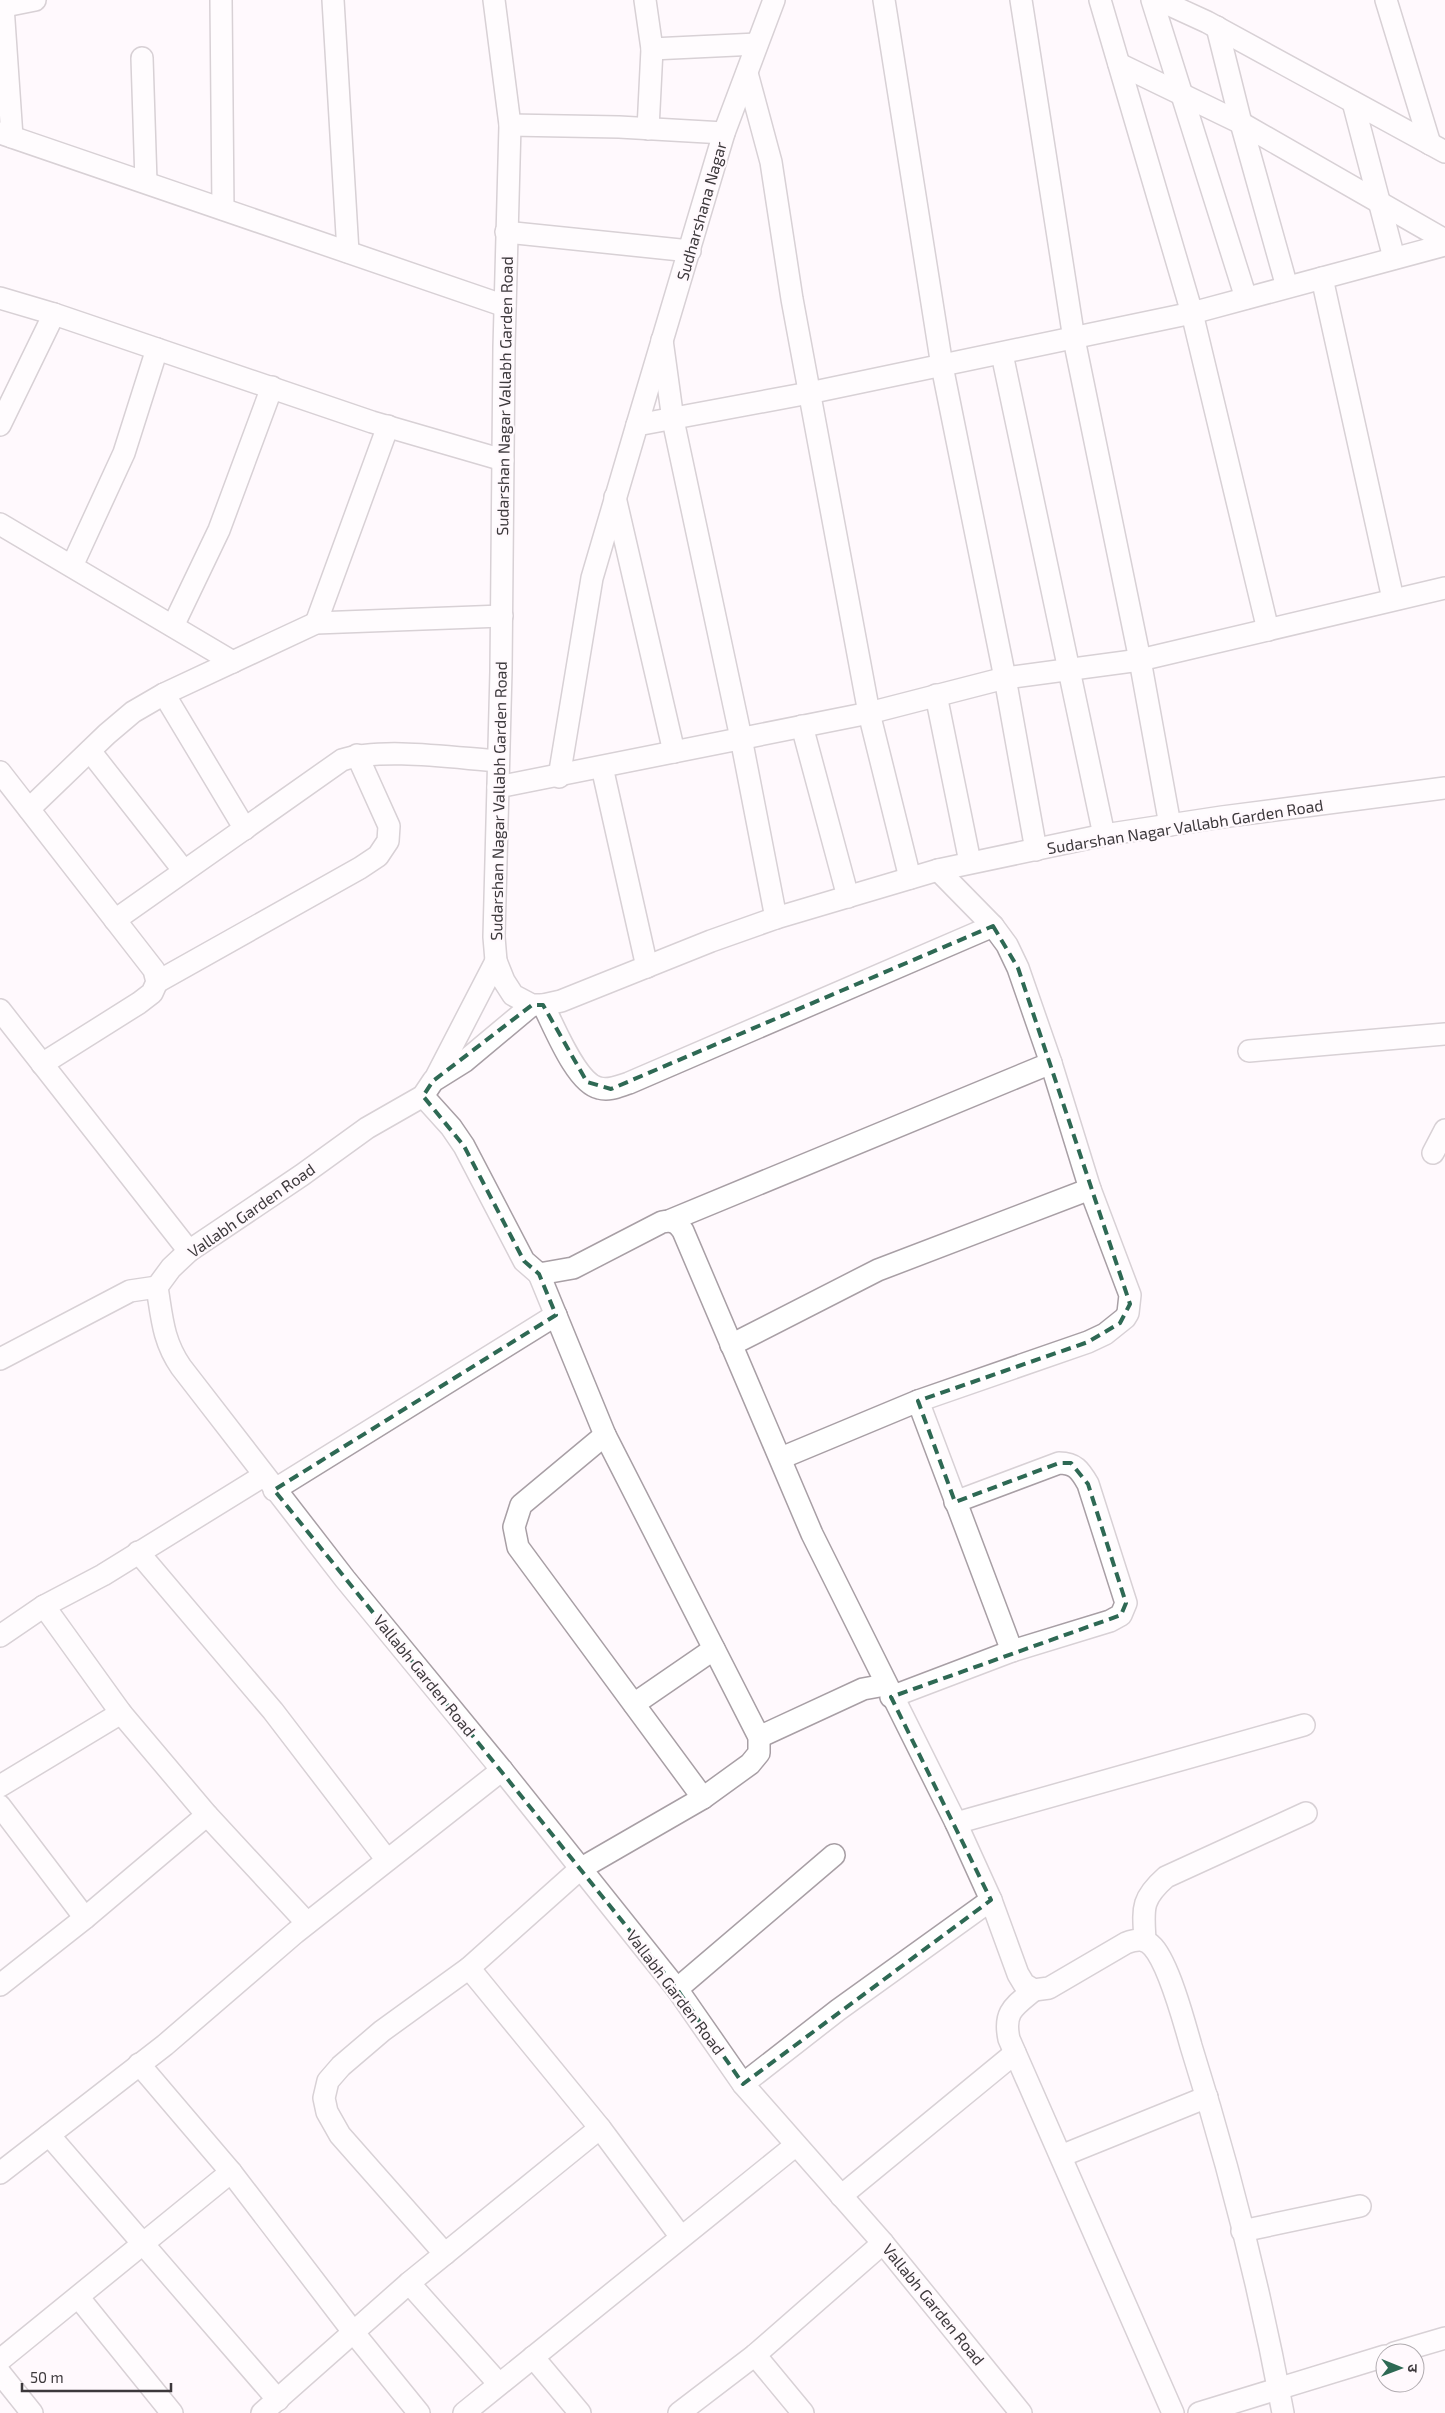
<svg xmlns="http://www.w3.org/2000/svg" width="1445" height="2413" font-family="'Exo 2','Noto Sans Devanagari',sans-serif">
<style>
.lines{fill:none;stroke-linecap:round;stroke-linejoin:round}
.minor-casing{stroke:#a89fa5;stroke-width:24}
.minor{stroke:#fff;stroke-width:21}
.marked{fill:none;stroke:#2e6954;stroke-width:4;stroke-dasharray:10 6;stroke-linejoin:round}
.labels{text-anchor:middle;dominant-baseline:central;stroke-width:4.5;stroke-linejoin:round;paint-order:stroke}
.street-label{font-size:16px;fill:#3d393c;stroke:#fff9fd}
</style>
<rect width="100%" height="100%" fill="#fff9fd"/>
<g class="lines">
<g class="minor-casing">
<g id="minor">
<polyline points="221,0 223,209"/>
<polyline points="333,0 348,252"/>
<polyline points="494,0 510,125 504,348 501,671 494,937 496,961 504,981 513,995 532,1005 543,1005 561,1001 711,941 776,918 938,870 1104,835 1222,817 1445,788"/>
<polyline points="645,0 652,49 648,129"/>
<polyline points="884,0 942,366 1005,678 1036,850"/>
<polyline points="1021,0 1074,339 1140,660 1170,825"/>
<polyline points="1100,0 1192,313 1268,630"/>
<polyline points="1152,0 1246,298"/>
<polyline points="1159,0 1207,22 1445,152"/>
<polyline points="1386,0 1430,144"/>
<polyline points="3,6 12,137"/>
<polyline points="0,7 35,0"/>
<polyline points="1217,27 1241,123 1287,287"/>
<polyline points="652,49 757,44"/>
<polyline points="142,58 146,182"/>
<polyline points="1119,64 1241,123 1445,240"/>
<polyline points="747,73 771,162 792,299 869,713 910,878"/>
<polyline points="1353,102 1394,258"/>
<polyline points="510,125 619,127 724,133"/>
<polyline points="0,133 505,306"/>
<polyline points="506,232 690,251"/>
<polyline points="1322,278 1393,599"/>
<polyline points="0,298 54,314 372,422 503,460"/>
<polyline points="662,340 673,420 741,738 776,918"/>
<polyline points="1002,354 1104,835"/>
<polyline points="0,425 54,314"/>
<polyline points="637,425 724,133 774,0"/>
<polyline points="615,497 674,752"/>
<polyline points="0,524 233,662"/>
<polyline points="72,566 124,453 157,349"/>
<polyline points="316,623 388,426"/>
<polyline points="173,626 219,530 272,387"/>
<polyline points="164,694 245,829"/>
<polyline points="936,695 970,862"/>
<polyline points="802,726 848,897"/>
<polyline points="90,751 184,871"/>
<polyline points="602,767 647,967"/>
<polyline points="0,772 154,970 157,982 152,993 139,1003 42,1064"/>
<polyline points="559,777 592,578 637,425 809,393 1192,313 1445,245"/>
<polyline points="498,787 869,713 1005,678 1140,660 1445,588"/>
<polyline points="29,809 107,734 133,712 164,694 316,623 502,616"/>
<path d="M 115,920 L 342,760 C 382,747 455,758 498,761"/>
<polyline points="157,982 360,868 378,856 388,841 389,826 357,755"/>
<path d="M 532,1005 L 465,1061 L 433,1081 L 423,1096 L 367,1128 L 302,1175 L 189,1251 L 171,1268 L 157,1287 C 162,1318 163,1341 181,1367 L 345,1579 L 502,1770 L 677,1989 L 743,2084 L 883,2243 L 1021,2413"/>
<path d="M 543,1005 C 554,1026 576,1083 599,1088 C 610,1091 619,1086 629,1083 L 993,926"/>
<polyline points="0,1010 189,1251"/>
<polyline points="1249,1051 1445,1034"/>
<polyline points="435,1079 496,961"/>
<path d="M 423,1096 L 451,1127 L 464,1146 L 524,1261 L 539,1274 L 573,1268 L 662,1222 C 672,1220 677,1222 683,1231 L 812,1534 L 956,1823 L 991,1900 L 1018,1974 L 1024,1984 L 1034,1990 L 1049,1988 L 1126,1943 C 1137,1939 1145,1938 1153,1947 C 1169,1965 1184,2021 1191,2046 C 1229,2166 1260,2289 1283,2413"/>
<polyline points="1433,1153 1445,1130"/>
<polyline points="671,1220 1051,1063"/>
<polyline points="539,1274 605,1435 521,1505 514,1527 518,1547 703,1798"/>
<polyline points="731,1345 878,1270 1090,1189"/>
<polyline points="0,1359 130,1291 157,1287"/>
<polyline points="918,1401 1012,1651"/>
<polyline points="781,1458 918,1401 1088,1342 1105,1334 1125,1318 1128,1313 1130,1295 1090,1189 1051,1063 1018,968 1007,945 993,926 938,870"/>
<polyline points="274,1490 556,1315"/>
<polyline points="138,1552 273,1711 387,1860"/>
<polyline points="44,1606 121,1713 207,1815 307,1923"/>
<polyline points="0,1636 44,1606 103,1575 263,1476"/>
<path d="M 891,1697 L 1012,1651 L 1110,1621 L 1121,1615 L 1126,1603 L 1088,1484 C 1080,1470 1075,1463 1059,1463 L 955,1502"/>
<polyline points="634,1704 714,1649"/>
<polyline points="759,1737 863,1689 885,1685"/>
<polyline points="0,1786 121,1713"/>
<polyline points="0,1806 85,1918"/>
<polyline points="956,1823 1304,1725"/>
<path d="M 1145,1940 C 1143,1908 1141,1899 1166,1877 L 1306,1813"/>
<polyline points="469,1968 600,2128 681,2237"/>
<polyline points="0,1985 85,1918 207,1815"/>
<polyline points="677,1989 834,1855"/>
<path d="M 1034,1990 C 1015,2006 1003,2011 1009,2039 L 1173,2413"/>
<polyline points="139,2064 231,2172 354,2333 419,2413"/>
<polyline points="743,2084 838,2010 991,1900"/>
<polyline points="49,2135 278,2400"/>
<polyline points="1061,2156 1207,2097"/>
<polyline points="0,2173 165,2045 295,1933 502,1770"/>
<polyline points="841,2196 1015,2053"/>
<polyline points="1242,2231 1360,2206"/>
<polyline points="445,2254 340,2135 327,2112 324,2098 328,2081 341,2066 382,2031 469,1968 580,1869 703,1798 750,1764 759,1753 759,1737 605,1435"/>
<polyline points="409,2283 499,2384"/>
<polyline points="79,2298 172,2413"/>
<polyline points="1394,2353 1445,2338"/>
<polyline points="755,2355 803,2413"/>
<polyline points="533,2357 580,2413"/>
<polyline points="0,2360 231,2172"/>
<polyline points="0,2373 32,2413"/>
<polyline points="262,2413 409,2283 600,2128"/>
<polyline points="464,2413 796,2145"/>
<polyline points="679,2413 755,2355 883,2243"/>
<polyline points="1199,2413 1385,2356"/>
</g>
</g>
<use href="#minor" class="minor"/>
</g>
<path d="M0 0H1445V2413H0ZM 993,926 L 1018,968 L 1130,1304 L 1120,1323 L 1088,1342 L 918,1401 L 955,1502 L 1059,1463 L 1071,1463 L 1088,1484 L 1126,1603 L 1121,1615 L 891,1697 L 991,1900 L 743,2084 L 677,1989 L 274,1490 L 556,1315 L 539,1274 L 524,1261 L 464,1146 L 423,1096 L 433,1081 L 532,1005 L 543,1005 L 587,1082 L 611,1089 Z" fill="#fff9fd" fill-opacity=".55" fill-rule="evenodd"/>
<path class="marked" d="M 993,926 L 1018,968 L 1130,1304 L 1120,1323 L 1088,1342 L 918,1401 L 955,1502 L 1059,1463 L 1071,1463 L 1088,1484 L 1126,1603 L 1121,1615 L 891,1697 L 991,1900 L 743,2084 L 677,1989 L 274,1490 L 556,1315 L 539,1274 L 524,1261 L 464,1146 L 423,1096 L 433,1081 L 532,1005 L 543,1005 L 587,1082 L 611,1089 Z"/>
<g class="labels">
<g class="street-label">
<text transform="translate(701 211) rotate(-74)">Sudharshana Nagar</text>
<text transform="translate(504 396) rotate(-89)">Sudarshan Nagar Vallabh Garden Road</text>
<text transform="translate(498 801) rotate(-89)">Sudarshan Nagar Vallabh Garden Road</text>
<text transform="translate(1185 826) rotate(-9)">Sudarshan Nagar Vallabh Garden Road</text>
<text transform="translate(251 1210) rotate(-35)">Vallabh Garden Road</text>
<text transform="translate(425 1675) rotate(51)">Vallabh Garden Road</text>
<text transform="translate(676 1992) rotate(53)">Vallabh Garden Road</text>
<text transform="translate(934 2304) rotate(51)">Vallabh Garden Road</text>
</g>
</g>
<g transform="translate(1400 2368) rotate(91)"><circle r="24" fill="#fff9fd" stroke="#b1acb0"/>
<path d="M0-4L9 19L0 12L-9 19Z" fill="#2e6954"/>
<text y="-8" font-size="14" font-weight="bold" text-anchor="middle" fill="#3d393c">उ</text>
</g>
<path d="M22 2383v8h149v-8" fill="none" stroke="#3d393c" stroke-width="2.5"/>
<text x="30" y="2383" font-size="15" fill="#3d393c" stroke="#fff9fd" stroke-width="4" paint-order="stroke">50 m</text>
</svg>
